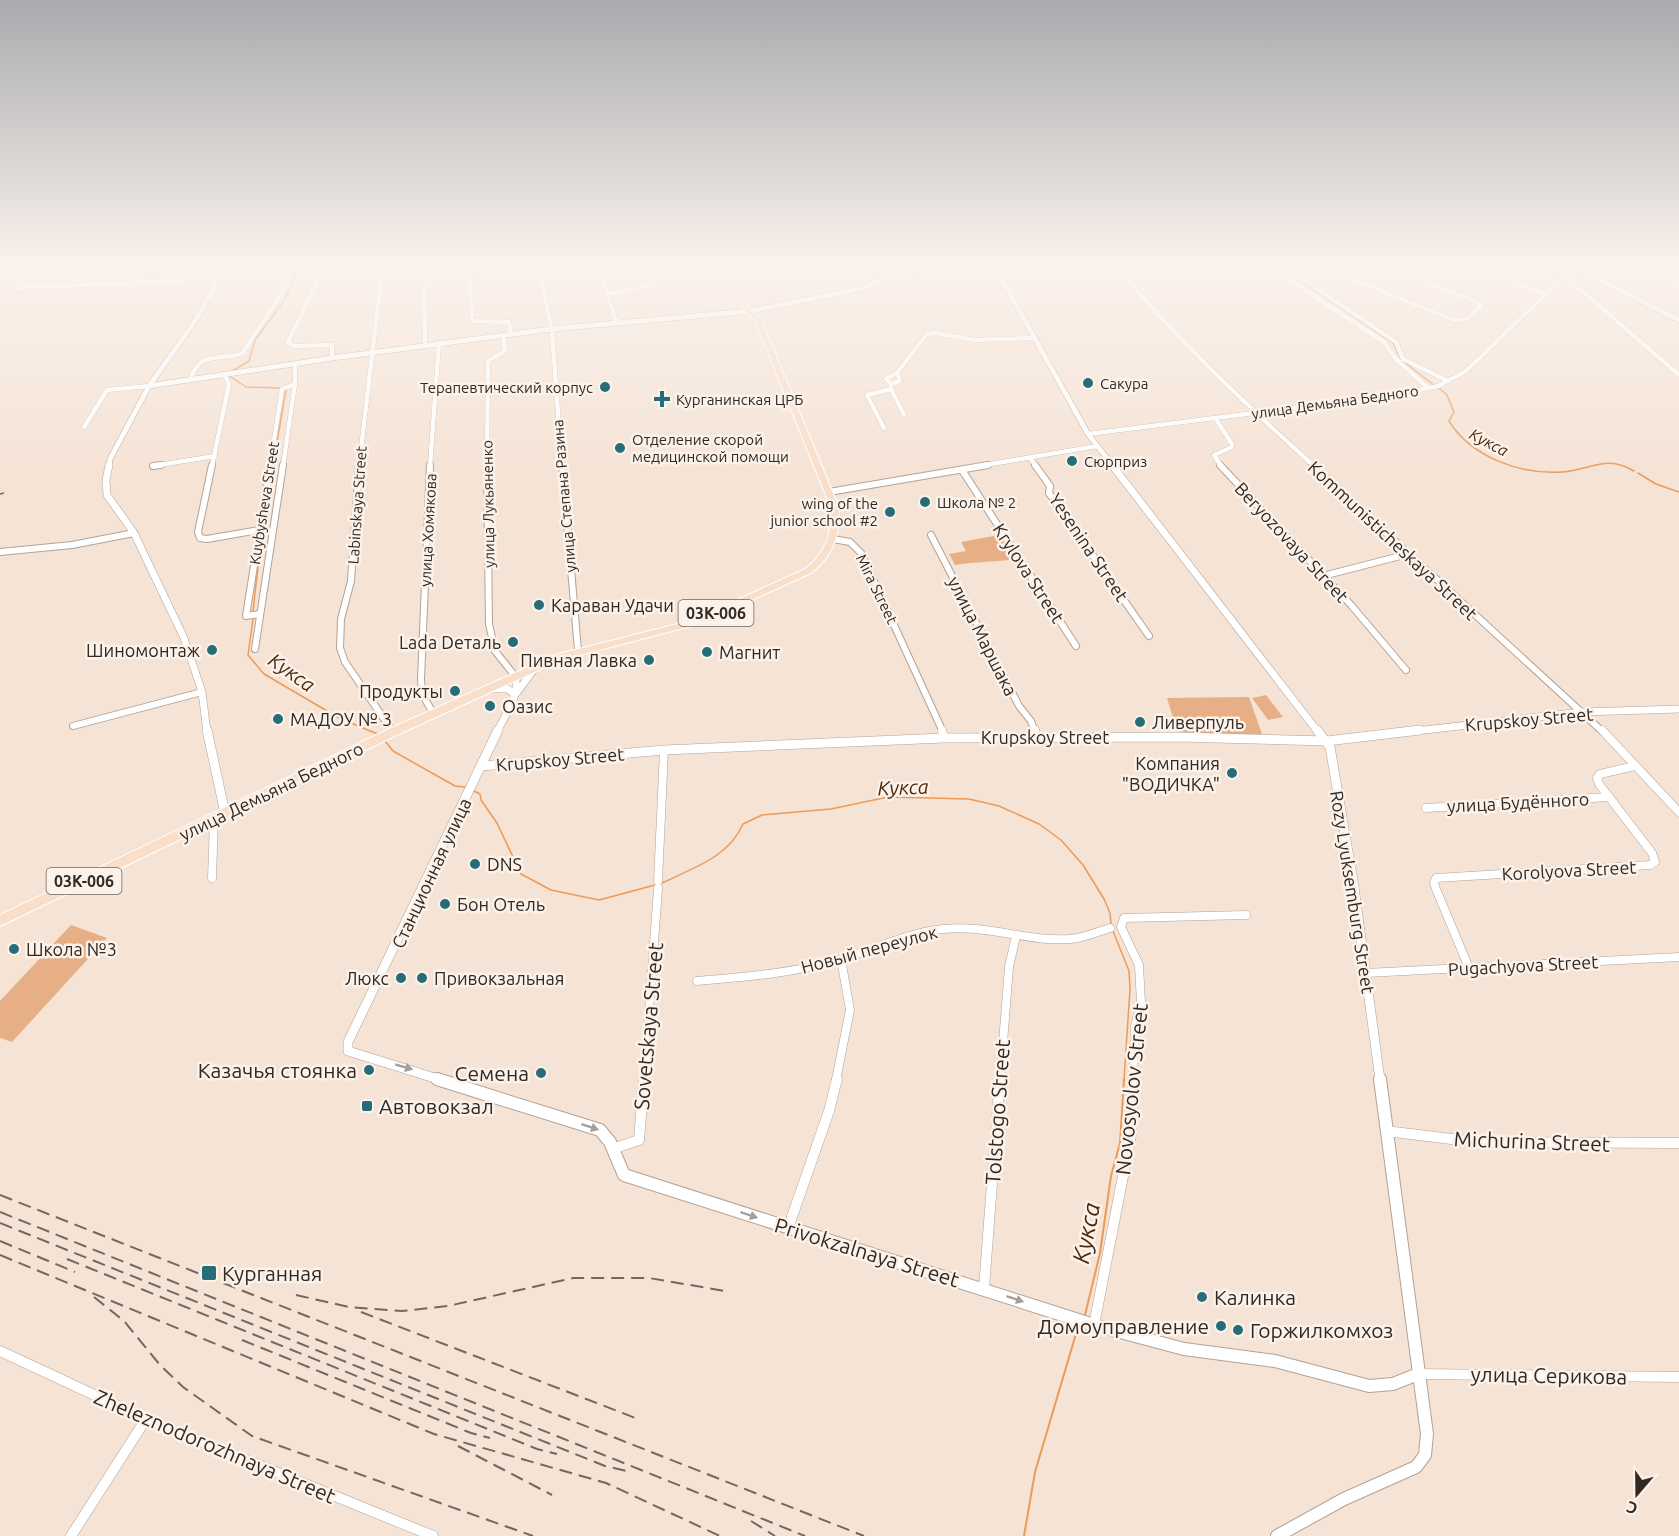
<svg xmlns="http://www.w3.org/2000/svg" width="1679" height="1536" font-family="Ubuntu,sans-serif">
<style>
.green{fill:#e7af85}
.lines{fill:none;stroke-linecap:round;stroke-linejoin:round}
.stream-far1{stroke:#ed9a57;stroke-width:1.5}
.stream{stroke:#ed9a57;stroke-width:2}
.minor-far3-casing{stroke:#b3a295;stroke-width:5}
.minor-far2-casing{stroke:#b3a295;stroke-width:8}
.minor-far1-casing{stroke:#b3a295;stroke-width:9}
.minor-casing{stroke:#b3a295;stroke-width:11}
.tertiary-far3-casing{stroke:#b3a295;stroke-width:6}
.tertiary-far2-casing{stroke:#b3a295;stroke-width:8}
.tertiary-far1-casing{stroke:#b3a295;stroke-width:10}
.tertiary-casing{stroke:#b3a295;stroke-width:14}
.primary-casing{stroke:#fff;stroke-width:2}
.minor-far3{stroke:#fff;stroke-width:4.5}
.minor-far2{stroke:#fff;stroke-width:6}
.minor-far1{stroke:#fff;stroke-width:8}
.minor{stroke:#fff;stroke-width:10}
.tertiary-far3{stroke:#fff;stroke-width:5}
.tertiary-far2{stroke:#fff;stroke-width:7}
.tertiary-far1{stroke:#fff;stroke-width:9}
.tertiary{stroke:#fff;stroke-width:12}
.primary{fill:#f9deca;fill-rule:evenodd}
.rail-far1{stroke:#736860;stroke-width:1.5;stroke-dasharray:6 3;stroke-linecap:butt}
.rail{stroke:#736860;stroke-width:2;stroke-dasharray:13 7;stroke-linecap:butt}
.oneway{fill:#a29f9c}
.poi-dot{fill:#256e78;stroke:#fdf2e9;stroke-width:2}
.labels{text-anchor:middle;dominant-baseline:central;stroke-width:5;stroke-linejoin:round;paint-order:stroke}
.far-poi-label{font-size:15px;fill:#302924;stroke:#fdf2e9;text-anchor:start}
.far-street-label{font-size:15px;fill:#302924;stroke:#fdf2e9}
.far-water-label{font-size:16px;font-style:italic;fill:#4b290d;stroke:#fdf2e9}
.shield{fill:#fdf2e9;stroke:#6e655f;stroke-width:1.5}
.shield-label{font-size:16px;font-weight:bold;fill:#302924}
.street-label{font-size:18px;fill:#302924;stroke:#fdf2e9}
.poi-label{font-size:18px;fill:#302924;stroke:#fdf2e9;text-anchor:start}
.water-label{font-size:20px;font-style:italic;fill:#4b290d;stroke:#fdf2e9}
.near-street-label{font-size:21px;fill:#302924;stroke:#fdf2e9}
.near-poi-label{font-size:21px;fill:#302924;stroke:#fdf2e9;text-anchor:start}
.near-water-label{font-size:24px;font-style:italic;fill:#4b290d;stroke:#fdf2e9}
</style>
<rect width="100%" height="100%" fill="#f5e3d5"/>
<g class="green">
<path d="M 999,535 L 1014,559 C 993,563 976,561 955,565 L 949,554 L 966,551 L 961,542 Z"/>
<polygon points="1266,695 1283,717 1268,720 1252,698"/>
<polygon points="1249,697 1263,737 1178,734 1167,698"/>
<polygon points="71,925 107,938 12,1042 0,1038 0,1001"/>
</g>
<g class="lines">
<g class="stream-far1">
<polyline points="1288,273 1393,343 1400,358"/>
<polyline points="1403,361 1435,386"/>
<polyline points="232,371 249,361 255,340 286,298 299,263"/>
<polyline points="228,375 246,387 281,388"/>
<path d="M 1439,388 L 1447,395 L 1454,412 L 1449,421 C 1471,457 1521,475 1562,472 C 1591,470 1606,454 1634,471"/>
<polyline points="273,465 286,390"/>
<polyline points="1638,473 1656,484 1679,492"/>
<polyline points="253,611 262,532"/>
<polyline points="253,619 248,655 264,674 339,718 380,735"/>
<polyline points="385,741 393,751 455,786 465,787"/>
<polyline points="472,790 480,794 481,800 497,823 521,874 551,890 599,900 655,885"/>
<path d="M 662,883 C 693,868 729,857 743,824 L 762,815 L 831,809 L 888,797 L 969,799 L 999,806 L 1039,824 L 1061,840 L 1083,865 L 1104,899 L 1110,913 L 1111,924"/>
<polyline points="1113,931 1129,971 1130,989 1124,1080"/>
</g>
<g class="stream">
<polyline points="1085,1315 1100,1253 1111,1176 1120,1143 1124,1079"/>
<polyline points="1024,1536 1035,1472 1078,1327"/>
</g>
<g class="minor-far3-casing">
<g id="minor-far3">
<polyline points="321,263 315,286 288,342 293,346 332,345 332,358"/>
<polyline points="424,263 425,345"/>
<polyline points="469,263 472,321 509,322 511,334"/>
<polyline points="538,263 552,331 562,466"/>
<polyline points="598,263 616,322"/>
<path d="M 1113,263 C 1174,336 1243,402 1314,466"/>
<polyline points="1259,263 1279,273 1384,342 1395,358 1428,388"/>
<polyline points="1273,263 1299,277 1396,342 1403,359 1448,381"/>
<polyline points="1311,263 1454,320 1465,320 1481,306 1474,301 1376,263"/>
<polyline points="1462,263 1547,295"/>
<polyline points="1514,263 1556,284"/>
<polyline points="1643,263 1659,275 1679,285"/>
<polyline points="722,276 751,270 803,266"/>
<polyline points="1565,276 1679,375"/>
<polyline points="1664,277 1679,275"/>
<polyline points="16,288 217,279"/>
<polyline points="608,294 654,285 645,263"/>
<path d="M 190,380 C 199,351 218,360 242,354 L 283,291 L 292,263"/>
<polyline points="891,384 900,381 897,373"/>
<polyline points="891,389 904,415"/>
<polyline points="1215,418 1232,444 1232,447 1214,455 1221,466"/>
<polyline points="84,427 107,390 149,386"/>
<polyline points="884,428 867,395 891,389 891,384 886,379 897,373 927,334 937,333 973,340 1034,338"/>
<polyline points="1088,434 1389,396 1438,386 1466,371 1573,268"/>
<polyline points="1030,458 1036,466"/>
<polyline points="153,466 215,456"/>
<polyline points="212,466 229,384 224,374"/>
<polyline points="270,466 282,389 295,384"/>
<polyline points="283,466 295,384 295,364"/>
<polyline points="359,466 383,263"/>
<polyline points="430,466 439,343"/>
<polyline points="487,466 488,361 505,351 503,335"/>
<polyline points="979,466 1097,446"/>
</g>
</g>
<g class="minor-far2-casing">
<g id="minor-far2">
<polyline points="212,465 198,532 200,538 207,539 259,530"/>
<polyline points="359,465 351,581 341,619 340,648 345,662 393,732"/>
<polyline points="430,465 421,679 422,694 433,713"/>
<polyline points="487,465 489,624 495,651 515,676"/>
<polyline points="562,465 578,650"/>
<polyline points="1035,465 1050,486 1049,493 1149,636"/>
<polyline points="1220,465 1351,605 1406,670"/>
<polyline points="1312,465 1603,732"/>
<polyline points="153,466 161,465"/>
<polyline points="962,470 1076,646"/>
<polyline points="829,492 988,465"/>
<polyline points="931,535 1019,706 1031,721 1035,732"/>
<polyline points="833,539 850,542 861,553 943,732"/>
<polyline points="0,552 72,545 134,533"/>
<polyline points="1323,576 1408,554"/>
<polyline points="260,614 246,616 270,465"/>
<polyline points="255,649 283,465"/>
<polyline points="73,726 202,692"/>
</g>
</g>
<g class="minor-far1-casing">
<g id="minor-far1">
<polyline points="942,730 944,738"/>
<polyline points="1035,730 1037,736"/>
<polyline points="1602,730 1679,812"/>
<polyline points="1426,808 1609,797"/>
<polyline points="212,878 214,819"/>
<polyline points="658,881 664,750"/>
<polyline points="1469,968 1436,889 1434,883 1436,878 1650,865 1655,862 1652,853 1599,784 1597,778 1600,774 1635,766"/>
<polyline points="1366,973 1679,957"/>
<path d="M 697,981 C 746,977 795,973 842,959 C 875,949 907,933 943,929 C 986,924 1027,942 1070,939 C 1084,938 1097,932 1110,928"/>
<polyline points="644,1080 658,888"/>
<polyline points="836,1080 850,1010 841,959"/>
<polyline points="1000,1080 1009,967 1016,936"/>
<polyline points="1133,1080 1135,1026 1141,1003 1139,965 1121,927 1124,918 1246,915"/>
</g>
</g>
<g class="minor-casing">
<g id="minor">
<polyline points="1386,1131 1476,1142 1679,1143"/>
<polyline points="615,1148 639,1140 644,1079"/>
<polyline points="788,1228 829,1111 837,1079"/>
<polyline points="984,1288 1000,1079"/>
<polyline points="1094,1325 1131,1135 1133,1079"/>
<polyline points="0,1351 146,1419 433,1536"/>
<polyline points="1418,1374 1679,1377"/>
<polyline points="71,1536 146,1419"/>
</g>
</g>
<g class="tertiary-far3-casing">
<g id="tertiary-far3">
<polyline points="993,263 1088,434 1113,466"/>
<polyline points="1566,263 1679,320"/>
<polyline points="149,386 332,358 551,329 750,311 855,290 936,263"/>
<polyline points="109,466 110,459 149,386 195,321 228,263"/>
</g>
</g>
<g class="tertiary-far2-casing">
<g id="tertiary-far2">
<polyline points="109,465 106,480 107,495 134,533 184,638 202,692 207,732"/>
<polyline points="1112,465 1318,732"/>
<polyline points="488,689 508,689 515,695 535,668"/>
<path d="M 497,732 C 505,715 521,694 515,676"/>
<polyline points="1407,732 1582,712 1679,709"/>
</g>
</g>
<g class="tertiary-far1-casing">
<g id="tertiary-far1">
<polyline points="207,730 225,813"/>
<polyline points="1317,730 1330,747 1354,887 1380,1080"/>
<polyline points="482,766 664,750 944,738 1179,737 1327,741 1420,730"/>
<polyline points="441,1080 348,1051 348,1042 498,730"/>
</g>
</g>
<g class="tertiary-casing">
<g id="tertiary">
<polyline points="437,1079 600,1130 610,1142 624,1175 1094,1325 1184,1349 1275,1361 1369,1386 1393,1384 1418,1374"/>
<polyline points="1277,1536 1344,1499 1416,1467 1425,1455 1427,1434 1380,1079"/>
</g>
</g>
<g class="primary-casing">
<path id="primary" d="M 711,263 L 717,263 L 732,288 L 762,322 L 839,508 C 840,535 833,556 811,573 L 699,624 L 561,660 L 397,735 L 0,926 L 0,915 L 389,729 L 555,655 L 693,620 L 805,569 C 826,553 832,534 831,508 L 756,323 L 728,290 Z"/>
</g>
<use href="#minor-far3" class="minor-far3"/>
<use href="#minor-far2" class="minor-far2"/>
<use href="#minor-far1" class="minor-far1"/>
<use href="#minor" class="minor"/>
<use href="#tertiary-far3" class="tertiary-far3"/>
<use href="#tertiary-far2" class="tertiary-far2"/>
<use href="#tertiary-far1" class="tertiary-far1"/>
<use href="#tertiary" class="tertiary"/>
<use href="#primary" class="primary"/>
<polyline class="rail-far1" points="0,494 4,493"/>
<g class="rail">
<polyline points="0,1195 864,1536"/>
<polyline points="0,1212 805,1536"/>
<polyline points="0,1223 605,1466 627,1471"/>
<polyline points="0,1241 75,1272"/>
<polyline points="0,1255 434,1434 606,1483 720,1536"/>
<polyline points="67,1259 537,1449 557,1454"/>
<polyline points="296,1295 349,1307 402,1311 448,1306 573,1278 649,1278 725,1291"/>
<polyline points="94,1297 124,1321 160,1365 183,1387 252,1436 533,1536"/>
<polyline points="361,1312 638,1419"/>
<polyline points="242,1340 471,1433 490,1438"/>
<polyline points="458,1446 552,1495"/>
<polyline points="751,1521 775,1536"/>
</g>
</g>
<defs><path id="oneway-solid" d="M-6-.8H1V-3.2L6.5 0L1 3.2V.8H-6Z" transform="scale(1.5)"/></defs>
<g class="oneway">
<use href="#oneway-solid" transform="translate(404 1067) rotate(16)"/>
<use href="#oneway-solid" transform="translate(590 1127) rotate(18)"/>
<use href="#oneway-solid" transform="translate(749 1215) rotate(18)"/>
<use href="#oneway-solid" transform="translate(1015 1299) rotate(18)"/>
</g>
<linearGradient id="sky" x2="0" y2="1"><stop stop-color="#aaaaae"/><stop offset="0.55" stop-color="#faf2ec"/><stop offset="1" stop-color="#faf2ec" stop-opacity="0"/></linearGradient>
<rect width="1679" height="478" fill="url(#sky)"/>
<g class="poi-dot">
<circle cx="1088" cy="383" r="6"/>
<circle cx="605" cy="387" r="6"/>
<path d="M659 390h6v6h6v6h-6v6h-6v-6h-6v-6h6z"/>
<circle cx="620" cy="448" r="6"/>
<circle cx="1072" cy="461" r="6"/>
<circle cx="925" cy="502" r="6"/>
<circle cx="890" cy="512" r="6"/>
<circle cx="539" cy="605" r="6"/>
<circle cx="513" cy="642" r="6"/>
<circle cx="212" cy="650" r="6"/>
<circle cx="707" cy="652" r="6"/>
<circle cx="649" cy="660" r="6"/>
<circle cx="455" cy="691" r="6"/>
<circle cx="490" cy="706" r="6"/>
<circle cx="278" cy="719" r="6"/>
<circle cx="1140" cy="722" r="6"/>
<circle cx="1232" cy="773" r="6"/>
<circle cx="475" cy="864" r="6"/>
<circle cx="445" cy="904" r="6"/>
<circle cx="14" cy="949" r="6"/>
<circle cx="401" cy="978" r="6"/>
<circle cx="422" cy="978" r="6"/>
<circle cx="369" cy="1070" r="6"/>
<circle cx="541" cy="1073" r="6"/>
<rect x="361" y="1100" width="12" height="12" rx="3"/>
<rect x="201" y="1265" width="16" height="16" rx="3"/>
<circle cx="1202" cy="1297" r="6"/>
<circle cx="1221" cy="1326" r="6"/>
<circle cx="1238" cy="1330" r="6"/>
</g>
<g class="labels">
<g class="far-poi-label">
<text x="1100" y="383">Сакура</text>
<text x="593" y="387" text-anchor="end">Терапевтический корпус</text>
<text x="676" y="399">Курганинская ЦРБ</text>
<text x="632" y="439">Отделение скорой<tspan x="632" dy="17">медицинской помощи</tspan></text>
<text x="1084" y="461">Сюрприз</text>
<text x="937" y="502">Школа № 2</text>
<text x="878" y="503" text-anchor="end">wing of the<tspan x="878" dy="17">junior school #2</tspan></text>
</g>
<g class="far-street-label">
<text transform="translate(1335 402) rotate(-8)">улица Демьяна Бедного</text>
<text transform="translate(564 496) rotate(-95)">улица Степана Разина</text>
<text transform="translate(264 503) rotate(-81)">Kuybysheva Street</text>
<text transform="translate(488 504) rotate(-91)">улица Лукьяненко</text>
<text transform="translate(357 505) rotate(-86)">Labinskaya Street</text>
<text transform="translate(428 530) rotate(-87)">улица Хомякова</text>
<text transform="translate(877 589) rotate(64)">Mira Street</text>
</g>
<g class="far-water-label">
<text transform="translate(1489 442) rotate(28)">Кукса</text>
</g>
<g class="shield">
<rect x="678.5" y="600" width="75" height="26" rx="4.5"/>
<rect x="46.5" y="868" width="75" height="26" rx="4.5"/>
</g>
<g class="shield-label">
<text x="716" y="613">03К-006</text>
<text x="84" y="881">03К-006</text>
</g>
<g class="street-label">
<text transform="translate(1393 540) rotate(43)">Kommunisticheskaya Street</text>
<text transform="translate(1292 542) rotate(47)">Beryozovaya Street</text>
<text transform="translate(1089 547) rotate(56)">Yesenina Street</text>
<text transform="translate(1029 573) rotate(57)">Krylova Street</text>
<text transform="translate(983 636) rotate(63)">улица Маршака</text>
<text transform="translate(1529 719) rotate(-5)">Krupskoy Street</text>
<text x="1045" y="737">Krupskoy Street</text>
<text transform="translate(560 759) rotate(-5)">Krupskoy Street</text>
<text transform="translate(271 791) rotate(-26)">улица Демьяна Бедного</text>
<text transform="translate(1518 802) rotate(-3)">улица Будённого</text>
<text transform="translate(1569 870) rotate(-3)">Korolyova Street</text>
<text transform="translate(431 873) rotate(-65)">Станционная улица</text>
<text transform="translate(1353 892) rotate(81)">Rozy Lyuksemburg Street</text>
<text transform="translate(869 949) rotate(-15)">Новый переулок</text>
<text transform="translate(1523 965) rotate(-3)">Pugachyova Street</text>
</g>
<g class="poi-label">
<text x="551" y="605">Караван Удачи</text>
<text x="501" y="642" text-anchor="end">Lada Dеталь</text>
<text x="200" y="650" text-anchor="end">Шиномонтаж</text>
<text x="719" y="652">Магнит</text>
<text x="637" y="660" text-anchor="end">Пивная Лавка</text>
<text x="443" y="691" text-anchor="end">Продукты</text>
<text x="502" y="706">Оазис</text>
<text x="290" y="719">МАДОУ № 3</text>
<text x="1152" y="722">Ливерпуль</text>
<text x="1220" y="763" text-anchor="end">Компания<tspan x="1220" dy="21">"ВОДИЧКА"</tspan></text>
<text x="487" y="864">DNS</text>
<text x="457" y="904">Бон Отель</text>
<text x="26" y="949">Школа №3</text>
<text x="389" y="978" text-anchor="end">Люкс</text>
<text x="434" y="978">Привокзальная</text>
</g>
<g class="water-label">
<text transform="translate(292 672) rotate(35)">Кукса</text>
<text transform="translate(903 787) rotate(-2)">Кукса</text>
</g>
<g class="near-street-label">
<text transform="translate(648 1026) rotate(-85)">Sovetskaya Street</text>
<text transform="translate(1131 1089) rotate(-84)">Novosyolov Street</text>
<text transform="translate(997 1112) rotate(-86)">Tolstogo Street</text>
<text transform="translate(1532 1141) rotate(2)">Michurina Street</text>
<text transform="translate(867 1252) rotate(17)">Privokzalnaya Street</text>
<text transform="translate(1549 1375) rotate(1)">улица Серикова</text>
<text transform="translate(215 1446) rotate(23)">Zheleznodorozhnaya Street</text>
</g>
<g class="near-poi-label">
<text x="357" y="1070" text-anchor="end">Казачья стоянка</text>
<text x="529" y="1073" text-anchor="end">Семена</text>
<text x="379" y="1106">Автовокзал</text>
<text x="222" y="1273">Курганная</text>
<text x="1214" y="1297">Калинка</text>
<text x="1209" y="1326" text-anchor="end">Домоуправление</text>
<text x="1250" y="1330">Горжилкомхоз</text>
</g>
<g class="near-water-label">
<text transform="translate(1086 1233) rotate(-79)">Кукса</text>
</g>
</g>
<g transform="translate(1637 1494) rotate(200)" stroke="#fdf2e9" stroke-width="4.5" paint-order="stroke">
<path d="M0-4.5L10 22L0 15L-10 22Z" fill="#302924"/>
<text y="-9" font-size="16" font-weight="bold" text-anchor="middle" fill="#302924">С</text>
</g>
</svg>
